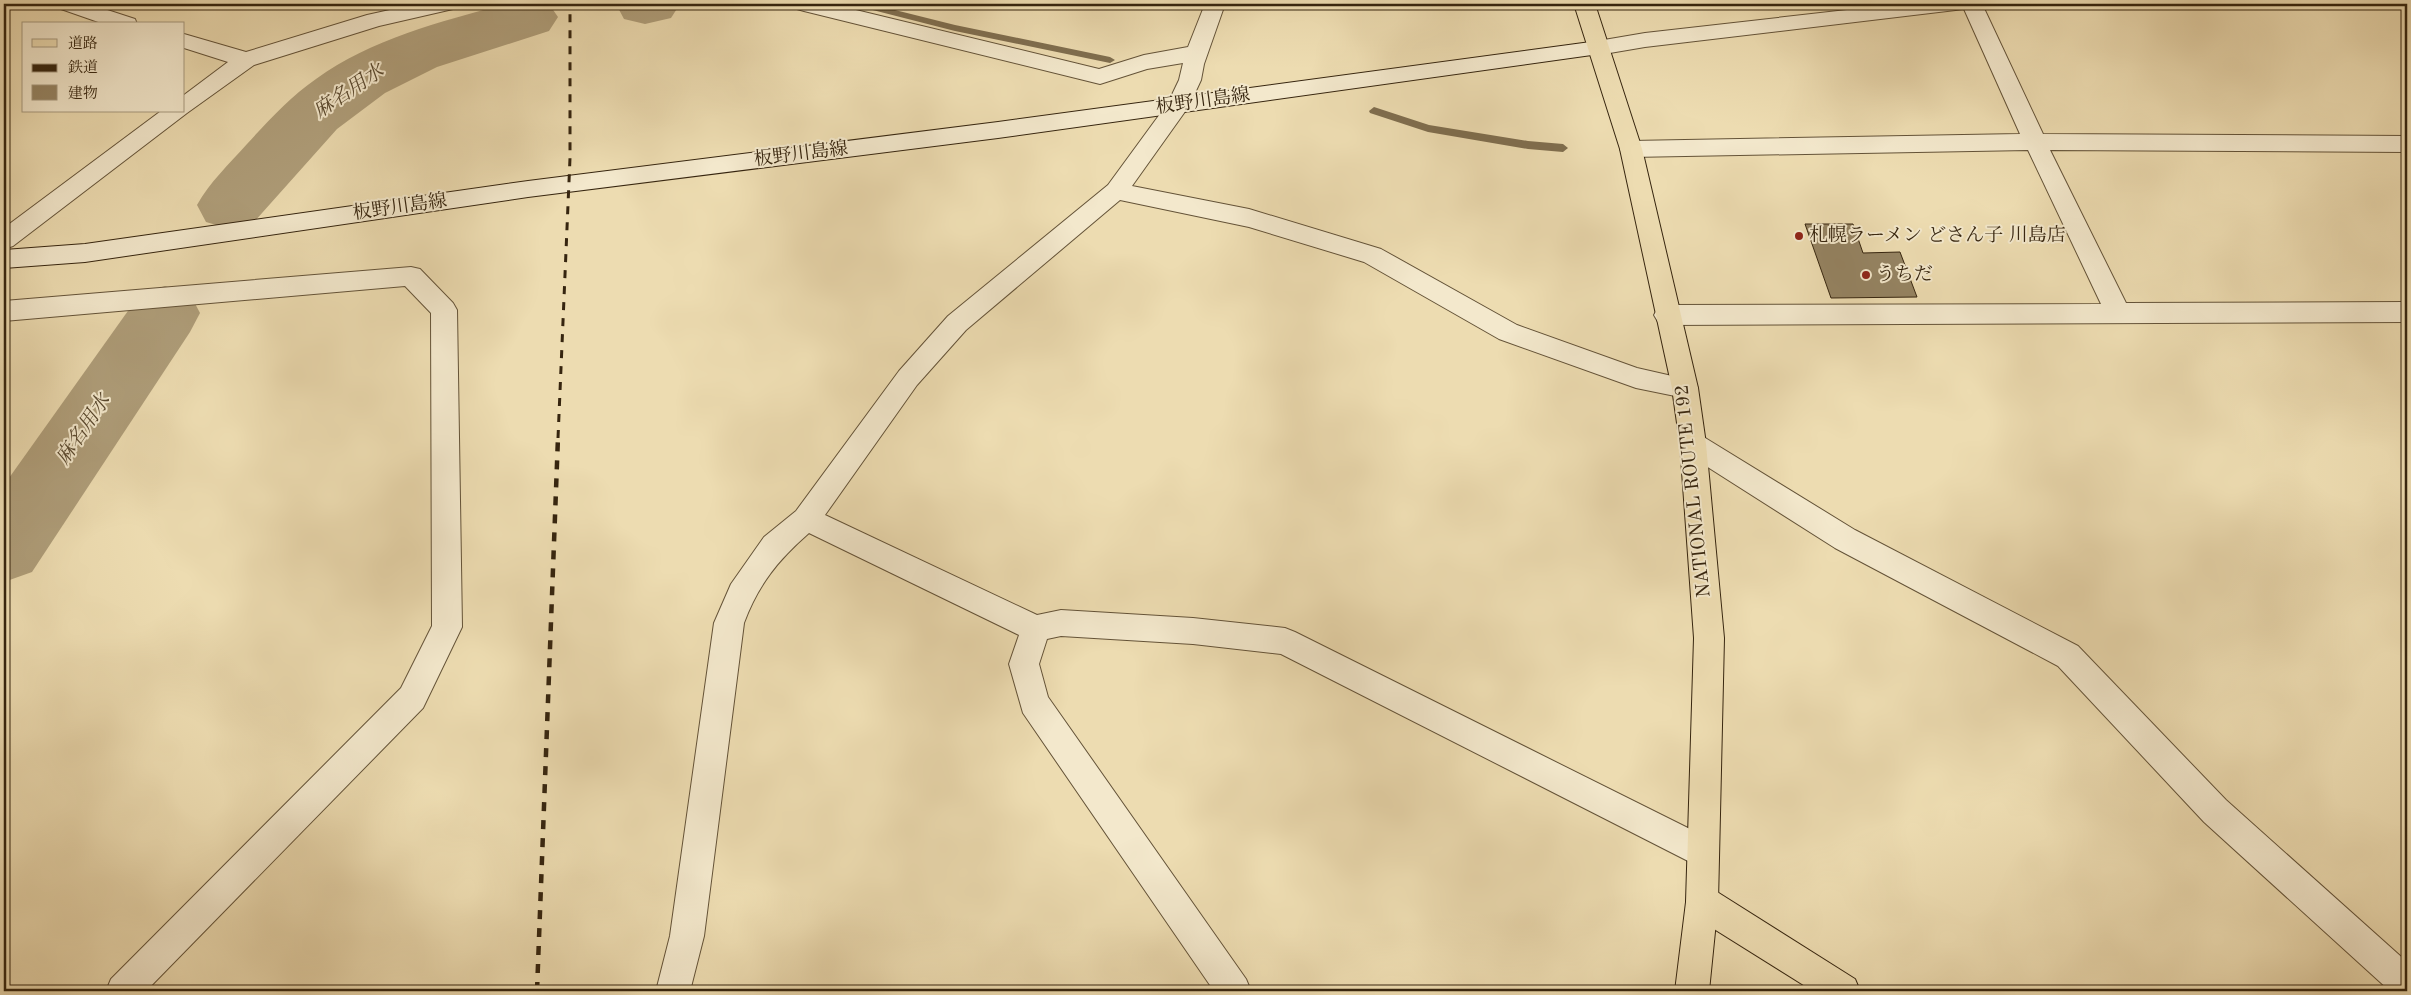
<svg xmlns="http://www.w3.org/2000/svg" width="2411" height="995" font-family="'Old Standard TT','Noto Serif JP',serif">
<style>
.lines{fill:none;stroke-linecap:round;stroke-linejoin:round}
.stream{fill:#7f6e4f;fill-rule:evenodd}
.river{fill:#af9e7a;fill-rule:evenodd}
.building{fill:#958463;stroke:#36250f}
.street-casing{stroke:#645338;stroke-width:2}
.secondary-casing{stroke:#36250f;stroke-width:2}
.primary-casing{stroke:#36250f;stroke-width:2}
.highway-casing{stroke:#36250f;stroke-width:2}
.street{fill:#f3e8cc;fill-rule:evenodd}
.secondary{fill:#f3e8cc;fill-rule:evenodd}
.primary{fill:#eddcb1;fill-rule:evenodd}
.highway{fill:#eddcb1;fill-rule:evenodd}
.rail-far1{stroke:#36250f;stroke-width:3;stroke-dasharray:8 8;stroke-linecap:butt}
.rail{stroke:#36250f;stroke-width:4.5;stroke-dasharray:9 9;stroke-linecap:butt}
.poi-dot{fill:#8f2418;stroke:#f3e8cc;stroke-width:2}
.labels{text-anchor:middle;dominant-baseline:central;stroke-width:4;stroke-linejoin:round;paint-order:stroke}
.street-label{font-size:19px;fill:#36250f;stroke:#f3e8cc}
.poi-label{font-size:19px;fill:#36250f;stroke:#f3e8cc;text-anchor:start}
.water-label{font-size:20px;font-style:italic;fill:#5a492f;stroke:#f3e8cc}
</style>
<rect width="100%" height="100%" fill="#eddcb1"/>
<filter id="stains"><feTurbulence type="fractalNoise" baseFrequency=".004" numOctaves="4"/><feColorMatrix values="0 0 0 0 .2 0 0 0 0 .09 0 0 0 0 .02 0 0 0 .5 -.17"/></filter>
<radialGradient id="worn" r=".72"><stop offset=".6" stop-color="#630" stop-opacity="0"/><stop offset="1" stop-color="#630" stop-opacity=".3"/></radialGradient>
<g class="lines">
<g class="stream">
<polygon points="855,4 871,4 955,25 1110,57 1115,60 1110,63 955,31 857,6"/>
<polygon points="1374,107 1429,125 1528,141 1563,144 1568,148 1563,152 1528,149 1428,132 1370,113 1369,111"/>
</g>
<g class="river">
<path d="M 505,4 L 549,4 L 558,17 L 549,31 L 437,67 L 385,93 L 337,129 L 254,222 L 230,229 L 206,222 L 197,205 C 210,182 229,164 247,144 C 268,121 290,97 316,79 C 371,39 440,22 505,4 Z"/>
<polygon points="616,4 680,4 671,18 645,24 624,19"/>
<polygon points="165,286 190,294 200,313 190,332 32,572 4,582 4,485 140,294"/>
</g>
</g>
<polygon class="building" points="1805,224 1853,224 1863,253 1900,252 1917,297 1831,298"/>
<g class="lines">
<g class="street-casing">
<g id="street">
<polygon points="57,4 89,4 135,19 137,24 104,24 61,9"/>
<polygon points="417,4 457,4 453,9 379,26 254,65 187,113 13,246 4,249 4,228 161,111 184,111 184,95 228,62 184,48 184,34 246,52 367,15"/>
<path d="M 793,4 L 831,4 L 1099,69 L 1144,55 L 1188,47 L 1205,4 L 1225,4 L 1204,64 L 1201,80 L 1189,106 L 1132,186 L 1249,209 L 1381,249 L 1517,325 L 1637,368 L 1694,381 L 1698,388 L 1694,395 L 1685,398 L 1636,388 L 1499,339 L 1364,262 L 1249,227 L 1120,200 L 966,330 L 917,385 L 825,515 L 1037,615 L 1061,610 L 1193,618 L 1285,628 L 1295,632 L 1714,841 L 1719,852 L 1714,863 L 1703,868 L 1692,863 L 1281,654 L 1193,644 L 1061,636 L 1047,639 L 1039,664 L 1048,697 L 1246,979 L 1251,991 L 1214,991 L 1023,713 L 1009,664 L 1019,635 L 809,533 C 778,560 758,585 744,623 L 704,936 L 690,991 L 656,991 L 670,936 L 714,623 L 731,584 L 764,537 L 796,511 L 899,371 L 948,316 L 1108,185 L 1168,103 L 1179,80 L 1183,63 L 1147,69 L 1100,84 L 804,11 L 797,9 Z"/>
<polygon points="1900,4 1982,4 2043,134 2407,136 2407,152 2050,150 2126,303 2407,302 2407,322 1667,325 1658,322 1654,315 1658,308 1667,305 2101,304 2028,150 1631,157 1623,155 1620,149 1623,143 1631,141 2020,134 1964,9 1645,47 1598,55 1590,53 1587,48 1590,43 1598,41 1645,33"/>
<polygon points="411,267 420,269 453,303 457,310 462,627 423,708 146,991 106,991 111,979 401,688 432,626 431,313 405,286 4,321 4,301"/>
<polygon points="1693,433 1702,436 1855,530 2078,646 2226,800 2407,962 2407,991 2390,991 2204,822 2058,666 1835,548 1684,452 1680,444 1684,436"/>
</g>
</g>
<g class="secondary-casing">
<polygon id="secondary" points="1598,41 1606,43 1609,48 1606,53 998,138 528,197 85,262 4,268 4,250 85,244 528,181 998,122"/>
</g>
<g class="primary-casing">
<polygon id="primary" points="1702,886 1714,890 1855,979 1860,991 1813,991 1690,914 1686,902 1690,890"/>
</g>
<g class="highway-casing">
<polygon id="highway" points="1574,4 1595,4 1642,149 1698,388 1706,444 1724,638 1718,902 1709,991 1675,991 1686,902 1694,638 1680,444 1672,388 1620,149"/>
</g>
<use href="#street" class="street"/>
<use href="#secondary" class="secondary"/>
<use href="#primary" class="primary"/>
<use href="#highway" class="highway"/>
<polyline class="rail-far1" points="558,438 570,158 570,4"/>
<polyline class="rail" points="537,991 558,437"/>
</g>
<g class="poi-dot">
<circle cx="1799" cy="236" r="5"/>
<circle cx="1866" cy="275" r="5"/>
</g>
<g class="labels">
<g class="street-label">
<text transform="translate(1203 102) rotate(-8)">板野川島線</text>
<text transform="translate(801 155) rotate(-7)">板野川島線</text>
<text transform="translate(400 208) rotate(-8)">板野川島線</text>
<text transform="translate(1694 491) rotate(-96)">NATIONAL ROUTE 192</text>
</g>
<g class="poi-label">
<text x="1809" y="236">札幌ラーメン どさん子 川島店</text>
<text x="1876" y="275">うちだ</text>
</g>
<g class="water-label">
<text transform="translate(349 92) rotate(-34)">麻名用水</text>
<text transform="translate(84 430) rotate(-56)">麻名用水</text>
</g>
</g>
<rect width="2411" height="995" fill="none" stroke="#eddcb1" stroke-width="20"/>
<rect x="5" y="5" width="2401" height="985" fill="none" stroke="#36250f" stroke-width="2.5"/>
<rect x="10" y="10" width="2391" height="975" fill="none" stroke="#36250f"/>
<rect x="22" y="22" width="162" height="90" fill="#f3e8cc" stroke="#a79a80"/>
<rect x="32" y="39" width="25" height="8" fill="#eddcb1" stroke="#a79a80"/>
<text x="68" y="48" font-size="15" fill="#36250f">道路</text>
<rect x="32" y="64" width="25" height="8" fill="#36250f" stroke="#a79a80"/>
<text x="68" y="72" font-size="15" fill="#36250f">鉄道</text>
<rect x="32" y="85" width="25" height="15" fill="#958463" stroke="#a79a80"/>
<text x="68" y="98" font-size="15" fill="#36250f">建物</text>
<rect width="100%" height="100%" filter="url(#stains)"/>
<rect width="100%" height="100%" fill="url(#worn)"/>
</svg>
